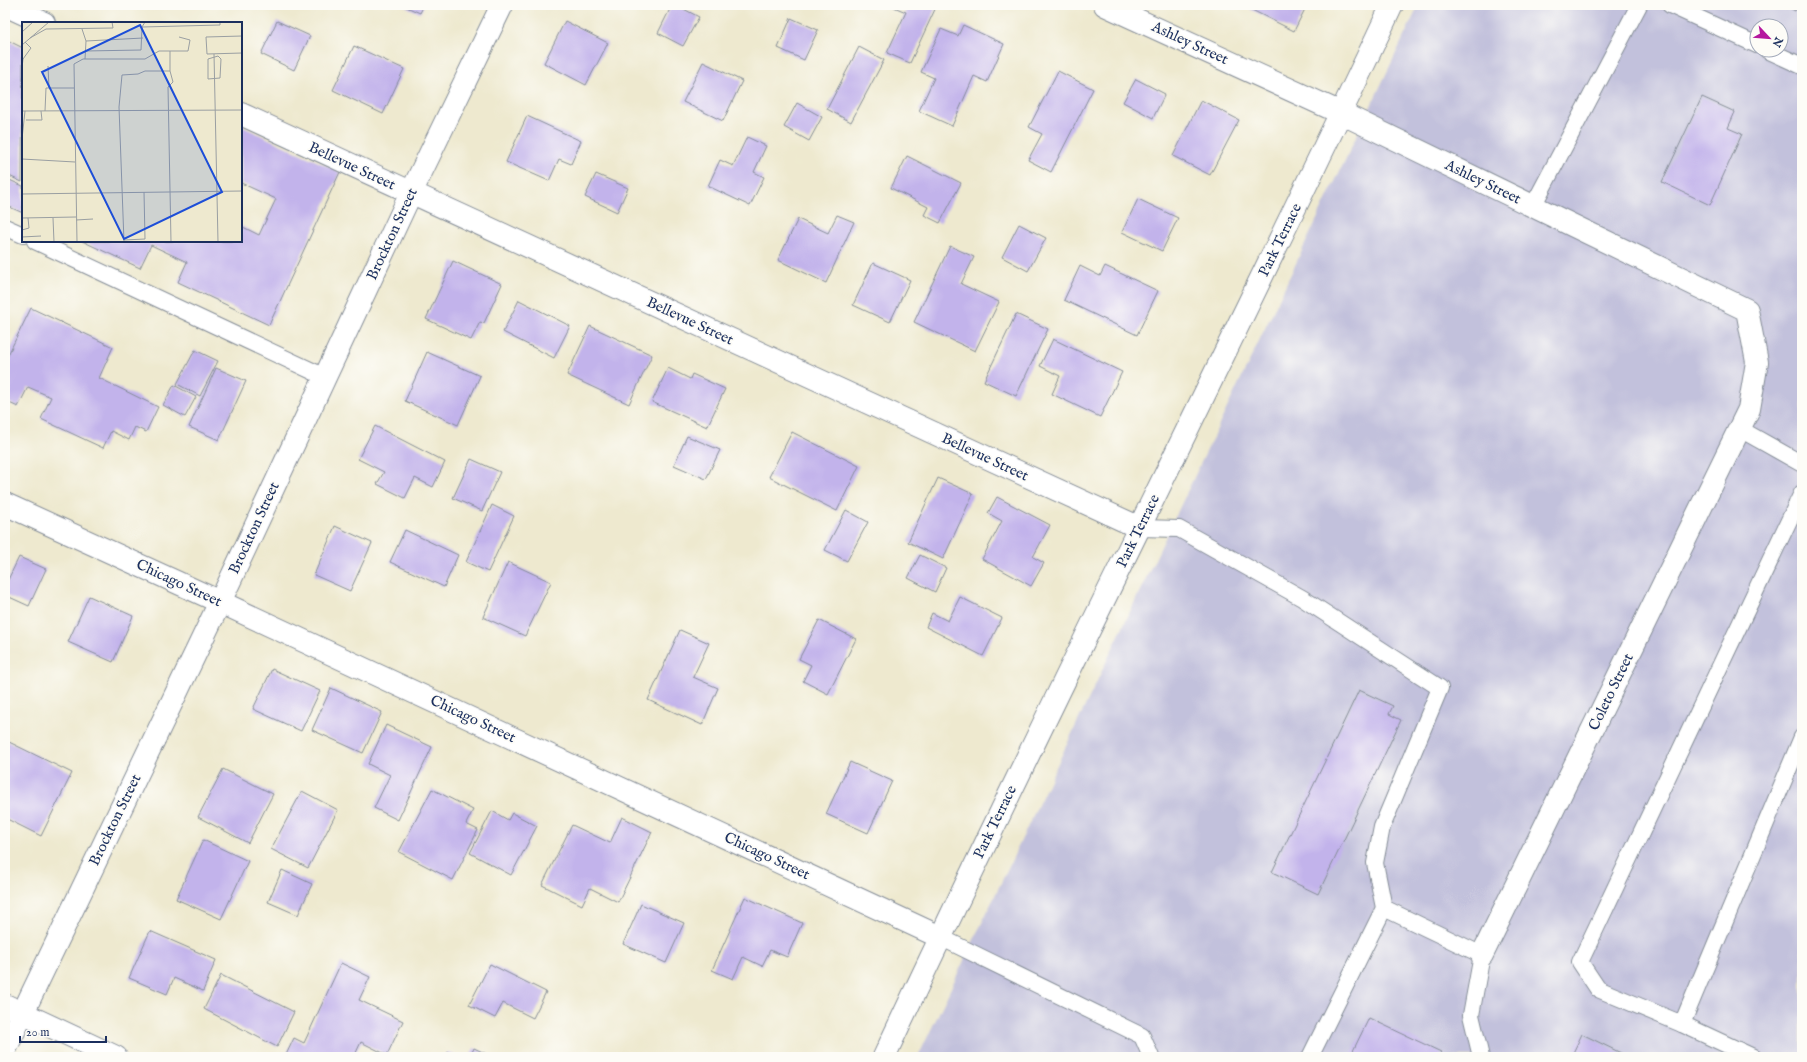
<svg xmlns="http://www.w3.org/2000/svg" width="1807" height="1062" font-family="'IM FELL English',serif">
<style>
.industrial{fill:#c2c1dc;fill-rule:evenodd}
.building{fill:#c2b3eb}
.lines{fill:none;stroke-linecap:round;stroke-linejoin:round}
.lane-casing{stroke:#848c96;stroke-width:18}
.street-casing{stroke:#848c96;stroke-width:24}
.secondary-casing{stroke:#848c96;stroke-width:24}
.lane{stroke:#fff;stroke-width:16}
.street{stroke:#fff;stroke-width:22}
.secondary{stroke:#fff;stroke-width:22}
.labels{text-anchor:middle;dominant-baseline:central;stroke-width:3.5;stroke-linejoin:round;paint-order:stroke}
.street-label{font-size:15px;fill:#1b2f5e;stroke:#fdfcf7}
.inset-road{fill:none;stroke:#9a9fa2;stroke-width:1}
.view{fill:#1d4ed8;fill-opacity:0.15;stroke:#1d4ed8;stroke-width:2}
.inset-edge{fill:none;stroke:#1b2f5e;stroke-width:2}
</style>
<rect width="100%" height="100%" fill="#fdfcf7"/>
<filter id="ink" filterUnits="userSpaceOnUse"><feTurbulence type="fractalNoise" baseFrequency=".025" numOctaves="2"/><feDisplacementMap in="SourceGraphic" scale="8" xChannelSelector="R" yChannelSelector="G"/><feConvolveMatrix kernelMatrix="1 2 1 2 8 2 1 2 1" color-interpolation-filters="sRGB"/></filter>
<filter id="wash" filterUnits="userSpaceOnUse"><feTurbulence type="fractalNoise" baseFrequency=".012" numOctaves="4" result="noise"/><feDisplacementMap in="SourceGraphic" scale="16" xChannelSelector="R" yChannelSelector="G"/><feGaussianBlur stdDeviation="0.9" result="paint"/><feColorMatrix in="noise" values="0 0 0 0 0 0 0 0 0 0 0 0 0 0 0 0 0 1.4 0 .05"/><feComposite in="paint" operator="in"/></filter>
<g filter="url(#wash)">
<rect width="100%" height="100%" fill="#eee9cf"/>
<path class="industrial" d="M 1419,5 L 1802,5 L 1802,1057 L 918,1057 ZM 1757,26 L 1781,26 L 1781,50 L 1757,50 Z"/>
<g id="blocks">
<g class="building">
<polygon points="402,5 424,5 420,13"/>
<polygon points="672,5 676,5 699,17 683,46 658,33"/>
<polygon points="895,5 937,5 910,63 887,53 906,12 894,7"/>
<polygon points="1252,5 1307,5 1294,31 1250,9"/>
<polygon points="1784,5 1798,5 1795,11"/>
<polygon points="791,18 818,30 804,60 778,48"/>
<polygon points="277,21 310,36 294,70 261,54"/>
<polygon points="565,21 608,43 586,85 544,63"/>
<polygon points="963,25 1004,44 987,82 974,76 952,126 919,111 934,78 921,72 941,29 958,36"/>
<polygon points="7,40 23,48 22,182 5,174 5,44"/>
<polygon points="354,46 404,69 383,114 333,90"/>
<polygon points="859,47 884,60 851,122 827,109"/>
<polygon points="703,62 742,81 723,121 683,102"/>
<polygon points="1058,71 1093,89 1051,172 1028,160 1042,134 1029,127"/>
<polygon points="1136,79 1165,94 1153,118 1123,102"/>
<polygon points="1702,97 1735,112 1728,128 1742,134 1710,205 1662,182"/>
<polygon points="1201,100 1239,120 1210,175 1173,156"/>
<polygon points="797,103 822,117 809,141 784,127"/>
<polygon points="527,116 581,141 571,164 559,159 549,181 506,162"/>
<polygon points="241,126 340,172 269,325 178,282 187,262 151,245 140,268 82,241 241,241 241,226 259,235 276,199 241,183"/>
<polygon points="747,137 766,146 754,172 764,177 750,206 708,186 720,160 733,166"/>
<polygon points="907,156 961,183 940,223 924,215 928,207 891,188"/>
<polygon points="596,174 628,188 617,212 585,197"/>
<polygon points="5,178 23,186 23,213 5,205"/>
<polygon points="1138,199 1178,218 1162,251 1122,232"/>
<polygon points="837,215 854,222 826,283 778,260 798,219 828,233"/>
<polygon points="1019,224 1046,238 1028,271 1002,257"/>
<polygon points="950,246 974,257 961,284 999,302 975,351 914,322"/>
<polygon points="453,261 502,284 484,323 480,322 471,340 426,319"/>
<polygon points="873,263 910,280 890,322 853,305"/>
<polygon points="1080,266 1100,276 1105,266 1158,291 1137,335 1064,300"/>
<polygon points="519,300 570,326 554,358 503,332"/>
<polygon points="31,308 113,347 99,378 158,407 146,432 135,427 129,440 111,431 103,448 41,419 51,397 28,387 18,407 5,401 5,361"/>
<polygon points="1016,314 1048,329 1016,396 984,381"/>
<polygon points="590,326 652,355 629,404 567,375"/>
<polygon points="5,335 8,337 5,344"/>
<polygon points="1053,339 1122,372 1100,417 1052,394 1060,376 1040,366"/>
<polygon points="195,350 218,361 200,396 177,384"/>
<polygon points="427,352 480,376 458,425 405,401"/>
<polygon points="216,368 246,381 219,440 189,427"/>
<polygon points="668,368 690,379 692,374 725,389 707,427 652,402"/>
<polygon points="174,385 196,397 185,417 163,405"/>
<polygon points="375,426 445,462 433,487 415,478 405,498 377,484 384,472 358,459"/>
<polygon points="792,432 859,466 837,511 769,477"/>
<polygon points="687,436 720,450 706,479 674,465"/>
<polygon points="471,459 500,472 482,511 453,498"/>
<polygon points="938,478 973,494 943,559 908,542"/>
<polygon points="997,497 1050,525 1033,557 1044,563 1031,586 982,559 1002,521 988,513"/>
<polygon points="492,505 514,516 488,572 466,562"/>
<polygon points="846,510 868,522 847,561 825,550"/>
<polygon points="335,526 372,543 350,591 314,575"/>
<polygon points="405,530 458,555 444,587 390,562"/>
<polygon points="920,555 946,568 935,592 908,578"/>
<polygon points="19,557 46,569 29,606 5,595 5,586"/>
<polygon points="508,562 551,582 525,636 483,617"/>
<polygon points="89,596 133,616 113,662 68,642"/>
<polygon points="960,597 1002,618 983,656 926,627 932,613 948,621"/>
<polygon points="819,620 856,639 828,694 803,681 811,665 799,659"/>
<polygon points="680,630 709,643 693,677 718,688 702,725 648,700"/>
<polygon points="272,669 320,691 301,731 253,709"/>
<polygon points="331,688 382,712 363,753 312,730"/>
<polygon points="1359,690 1393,706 1389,714 1401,720 1318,894 1272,872"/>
<polygon points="386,725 432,747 398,820 374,808 390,775 368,764"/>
<polygon points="5,740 72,773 41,836 5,818"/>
<polygon points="850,762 892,781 868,833 826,814"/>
<polygon points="223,769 273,794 248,843 198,817"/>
<polygon points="432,789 473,810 466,824 478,830 453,880 399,852"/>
<polygon points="302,791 338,810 308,868 271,849"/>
<polygon points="492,811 508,820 512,813 537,826 511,875 470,853"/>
<polygon points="622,817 652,832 618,902 590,888 582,905 542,885 572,825 610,843"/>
<polygon points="203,840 248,861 221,919 176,899"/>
<polygon points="282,870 312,884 298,915 268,902"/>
<polygon points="745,897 802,923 787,957 770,950 762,966 743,957 733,979 712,970"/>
<polygon points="641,904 684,923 666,963 623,944"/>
<polygon points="150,931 216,960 203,991 174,978 167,994 129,978"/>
<polygon points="341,963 370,977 359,1000 403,1021 387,1055 361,1042 354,1057 285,1057 294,1038 304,1043"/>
<polygon points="490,964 546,992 533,1018 503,1003 495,1018 469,1005"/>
<polygon points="221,975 294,1012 277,1047 204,1009"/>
<polygon points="1369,1018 1441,1052 1439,1057 1350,1057"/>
<polygon points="1582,1034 1629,1057 1571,1057"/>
<polygon points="474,1048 493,1057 470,1057"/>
<polygon points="448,1052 458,1057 445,1057"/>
</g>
</g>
</g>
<g filter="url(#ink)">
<use href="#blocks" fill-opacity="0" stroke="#848c96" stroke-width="1"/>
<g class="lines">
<g class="lane-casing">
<g id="lane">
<polyline points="1670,5 1757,45"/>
<polyline points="1767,50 1802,66"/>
<polyline points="1533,206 1639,5"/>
<polyline points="5,227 23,235"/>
<polyline points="35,241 325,377"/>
<polyline points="1740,429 1802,464"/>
<polyline points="1140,528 1179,529 1302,598 1440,688 1382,827 1375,863 1384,908 1310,1057"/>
<polyline points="1384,908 1482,955 1471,1015 1481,1057"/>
<polyline points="940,937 1142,1036 1151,1057"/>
<polyline points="1682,1024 1802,737"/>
<polyline points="1753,1057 1682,1024 1598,989 1580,962 1802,493"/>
</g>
</g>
<g class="street-casing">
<g id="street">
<polyline points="5,5 44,23"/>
<polyline points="1105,5 1341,113 1747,310 1757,362 1749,409 1482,955"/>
<polyline points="241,114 1140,528"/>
<polyline points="5,504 220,602 940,937"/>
<polyline points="5,1005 116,1057"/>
<polyline points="5,1050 220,602 411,193 502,5"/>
</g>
</g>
<g class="secondary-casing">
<path id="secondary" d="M 884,1057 C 1049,704 1226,358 1392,5"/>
</g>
<use href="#lane" class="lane"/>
<use href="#street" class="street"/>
<use href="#secondary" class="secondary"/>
</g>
</g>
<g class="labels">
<g class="street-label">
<text transform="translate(1190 43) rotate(25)">Ashley Street</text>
<text transform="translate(352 166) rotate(25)">Bellevue Street</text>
<text transform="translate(1483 182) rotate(26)">Ashley Street</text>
<text transform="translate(392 234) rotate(-65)">Brockton Street</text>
<text transform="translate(1280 240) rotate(-64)">Park Terrace</text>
<text transform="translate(690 321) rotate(25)">Bellevue Street</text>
<text transform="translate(985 457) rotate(25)">Bellevue Street</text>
<text transform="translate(254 528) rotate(-65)">Brockton Street</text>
<text transform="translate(1138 531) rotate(-64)">Park Terrace</text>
<text transform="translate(179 583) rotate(25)">Chicago Street</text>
<text transform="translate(1611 692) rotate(-64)">Coleto Street</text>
<text transform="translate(473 719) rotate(25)">Chicago Street</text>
<text transform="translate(115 820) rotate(-64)">Brockton Street</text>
<text transform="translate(995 822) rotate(-64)">Park Terrace</text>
<text transform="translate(767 856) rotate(25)">Chicago Street</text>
</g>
</g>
<g transform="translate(22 22)">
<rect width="220" height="220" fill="#eee9cf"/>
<path class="inset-road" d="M 120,5 L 198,3 L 198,0M 60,7 L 64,19 L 63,37M 0,10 L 11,0M 220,14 L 184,15 L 185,32 L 220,31M 8,16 L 24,7 L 91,6 L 90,0M 64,19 L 121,16M 0,23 L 27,0M 63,29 L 119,28 L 120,5 L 123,0M 192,32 L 196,220M 196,34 L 199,37 L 198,56 L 186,57 L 186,37 ZM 26,44 L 27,66M 0,46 L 1,37 L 9,26 L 3,20M 148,49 L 151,60 L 146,65 L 149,220M 0,89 L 220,88M 23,89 L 24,66 L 52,66M 4,98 L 20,98 L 19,89M 0,117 L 3,89M 0,137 L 53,140M 0,172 L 220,169M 0,196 L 54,195M 31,196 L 32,220M 54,198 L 71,197M 0,208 L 7,206 L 6,196M 0,215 L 19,214M 102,218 L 123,217 L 122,170M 55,220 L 52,42 L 61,37 L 123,37 L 137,29 L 166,29 L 168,18 L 157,15M 102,220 L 97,85 L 100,53 L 116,52 L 123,49 L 148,49 L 148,29"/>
<path class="view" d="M 118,3 L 200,170 L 102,217 L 20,50 Z"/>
<rect width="220" height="220" class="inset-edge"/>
</g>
<rect width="1807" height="1062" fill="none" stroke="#fdfcf7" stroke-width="20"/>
<g transform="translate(1769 38) rotate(116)"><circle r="19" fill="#fdfcf7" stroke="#a3aaba"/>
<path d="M0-3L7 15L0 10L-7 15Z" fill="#b5179e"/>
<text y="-6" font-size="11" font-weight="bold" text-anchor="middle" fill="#1b2f5e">N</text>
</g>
<path d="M20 1036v6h86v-6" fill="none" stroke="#1b2f5e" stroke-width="2"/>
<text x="26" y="1036" font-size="12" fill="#1b2f5e" stroke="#fdfcf7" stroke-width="3" paint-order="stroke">20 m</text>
</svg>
